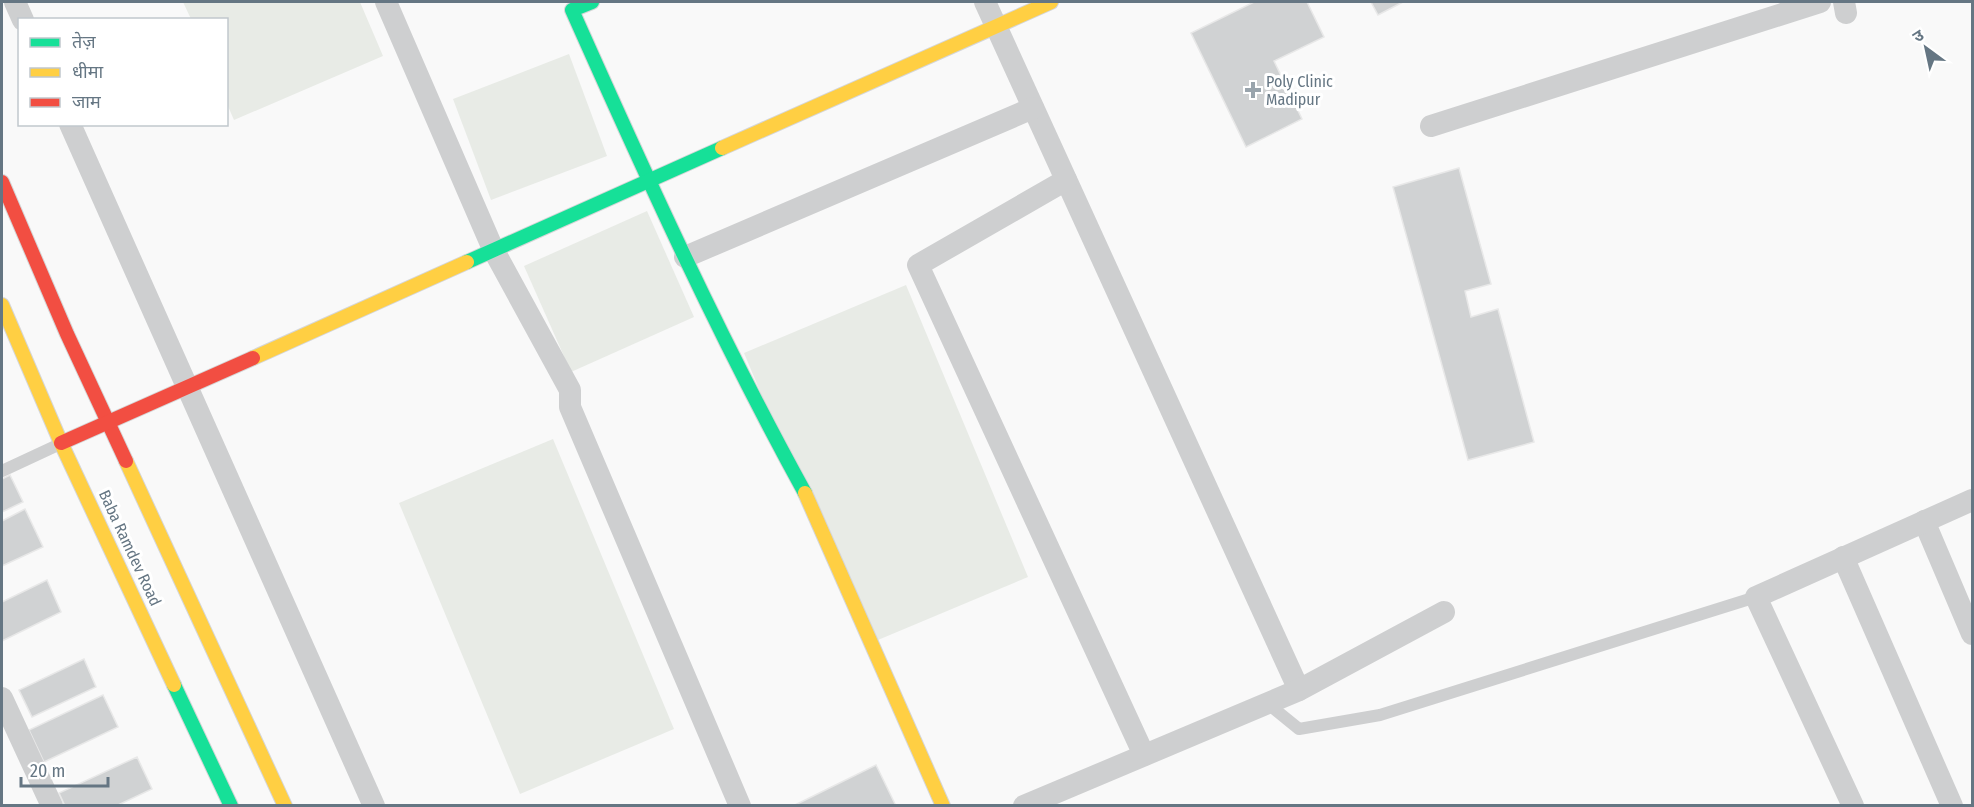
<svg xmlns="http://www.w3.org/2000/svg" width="1974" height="807" font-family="'Fira Sans Condensed','Noto Sans Devanagari',sans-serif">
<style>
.green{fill:#e8ebe6}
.building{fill:#d0d2d3;stroke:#e8e8e8;stroke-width:1.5}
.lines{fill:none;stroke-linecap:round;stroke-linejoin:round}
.fast-casing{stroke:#d5d6d7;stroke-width:16}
.slow-casing{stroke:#d5d6d7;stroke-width:16}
.jam-casing{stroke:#d5d6d7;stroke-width:16}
.lane{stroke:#cecfd0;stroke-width:12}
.street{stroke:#cecfd0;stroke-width:22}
.fast{stroke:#16e098;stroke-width:14}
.slow{stroke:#ffcf43;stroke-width:14}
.jam{stroke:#f24e42;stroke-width:14}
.poi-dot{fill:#99a4ac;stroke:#fff;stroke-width:2}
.labels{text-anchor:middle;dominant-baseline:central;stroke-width:6;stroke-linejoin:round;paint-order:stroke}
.poi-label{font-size:16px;fill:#657683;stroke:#fff;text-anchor:start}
.street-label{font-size:16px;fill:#657683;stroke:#fff}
</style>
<rect width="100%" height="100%" fill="#f9f9f9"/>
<g class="green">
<polygon points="183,2 360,2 383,56 234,120 227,104 226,20 191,19"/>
<polygon points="569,54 607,156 491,200 453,99"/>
<polygon points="647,211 694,317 571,372 524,266"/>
<polygon points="906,285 1028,577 866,645 744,353"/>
<polygon points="553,439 674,729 520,794 399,503"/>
</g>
<g class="building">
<polygon points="1254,2 1307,2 1324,37 1274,61 1302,119 1246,147 1191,33"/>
<polygon points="1371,2 1403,2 1378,15"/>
<polygon points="1459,168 1491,284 1465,291 1471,317 1498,309 1534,442 1468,460 1393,187"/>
<polygon points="10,475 23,502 2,512 2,479"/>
<polygon points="25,509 43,547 2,566 2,521"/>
<polygon points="47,580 61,612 2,641 2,602"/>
<polygon points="84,659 96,687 32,717 19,690"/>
<polygon points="103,695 118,727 44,762 29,730"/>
<polygon points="137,757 152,789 116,806 65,806 59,793"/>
<polygon points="876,765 896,806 793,806"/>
</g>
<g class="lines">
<g class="fast-casing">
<g id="fast">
<path d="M 592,2 L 572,10 C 645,174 718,335 805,493"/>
<polyline points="467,262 722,148"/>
<polyline points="174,685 231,806"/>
</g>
</g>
<g class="slow-casing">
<g id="slow">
<polyline points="722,148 1051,2"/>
<polyline points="2,305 61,443 174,685"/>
<polyline points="253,358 467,262"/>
<polyline points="126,461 285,806"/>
<polyline points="805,493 943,806"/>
</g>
</g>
<g class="jam-casing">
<g id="jam">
<polyline points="2,182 67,334 126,461"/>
<polyline points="61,443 253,358"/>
</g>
</g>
<g class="lane">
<polyline points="2,471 60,444"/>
<polyline points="1267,703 1299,729 1380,715 1756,597"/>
</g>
<g class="street">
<polyline points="15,2 23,20"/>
<polyline points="386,2 493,249 570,390 570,407 740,806"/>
<polyline points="985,2 1299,690"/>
<polyline points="1844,2 1846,13"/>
<polyline points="70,124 374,806"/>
<polyline points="1431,126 1820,2"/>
<polyline points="1066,180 918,265 1144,755"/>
<polyline points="685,257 1033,108"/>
<polyline points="1924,521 1972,634"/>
<polyline points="1843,557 1952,806"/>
<polyline points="2,698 52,806"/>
<polyline points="1024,806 1299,690 1444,612"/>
<polyline points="1853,806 1756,597 1972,500"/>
</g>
<use href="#fast" class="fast"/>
<use href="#slow" class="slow"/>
<use href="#jam" class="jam"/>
</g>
<path class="poi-dot" d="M1250 81h6v6h6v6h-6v6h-6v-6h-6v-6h6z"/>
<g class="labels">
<g class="poi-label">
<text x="1266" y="81">Poly Clinic<tspan x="1266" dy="18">Madipur</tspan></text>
</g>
<g class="street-label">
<text transform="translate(130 548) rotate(65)">Baba Ramdev Road</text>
</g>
</g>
<rect width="1974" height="807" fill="none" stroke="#657683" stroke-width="6"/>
<rect x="18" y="18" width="210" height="108" fill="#ffffff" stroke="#c1c8cd" stroke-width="1.5"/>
<rect x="30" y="38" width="30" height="9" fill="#16e098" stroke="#c1c8cd" stroke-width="1.5"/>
<text x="72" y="48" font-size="18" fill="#657683">तेज़</text>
<rect x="30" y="68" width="30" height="9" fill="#ffcf43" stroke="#c1c8cd" stroke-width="1.5"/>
<text x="72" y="78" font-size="18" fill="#657683">धीमा</text>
<rect x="30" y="98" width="30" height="9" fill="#f24e42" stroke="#c1c8cd" stroke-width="1.5"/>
<text x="72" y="108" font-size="18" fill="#657683">जाम</text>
<g transform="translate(1926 48) rotate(327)" stroke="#ffffff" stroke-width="4.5" paint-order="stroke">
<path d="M0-4.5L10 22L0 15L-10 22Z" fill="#657683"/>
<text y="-9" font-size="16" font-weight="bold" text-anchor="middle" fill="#657683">उ</text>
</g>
<path d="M21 777v9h87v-9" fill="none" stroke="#657683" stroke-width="3"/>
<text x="30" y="777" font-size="18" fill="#657683" stroke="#ffffff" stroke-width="4.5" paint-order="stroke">20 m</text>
</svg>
